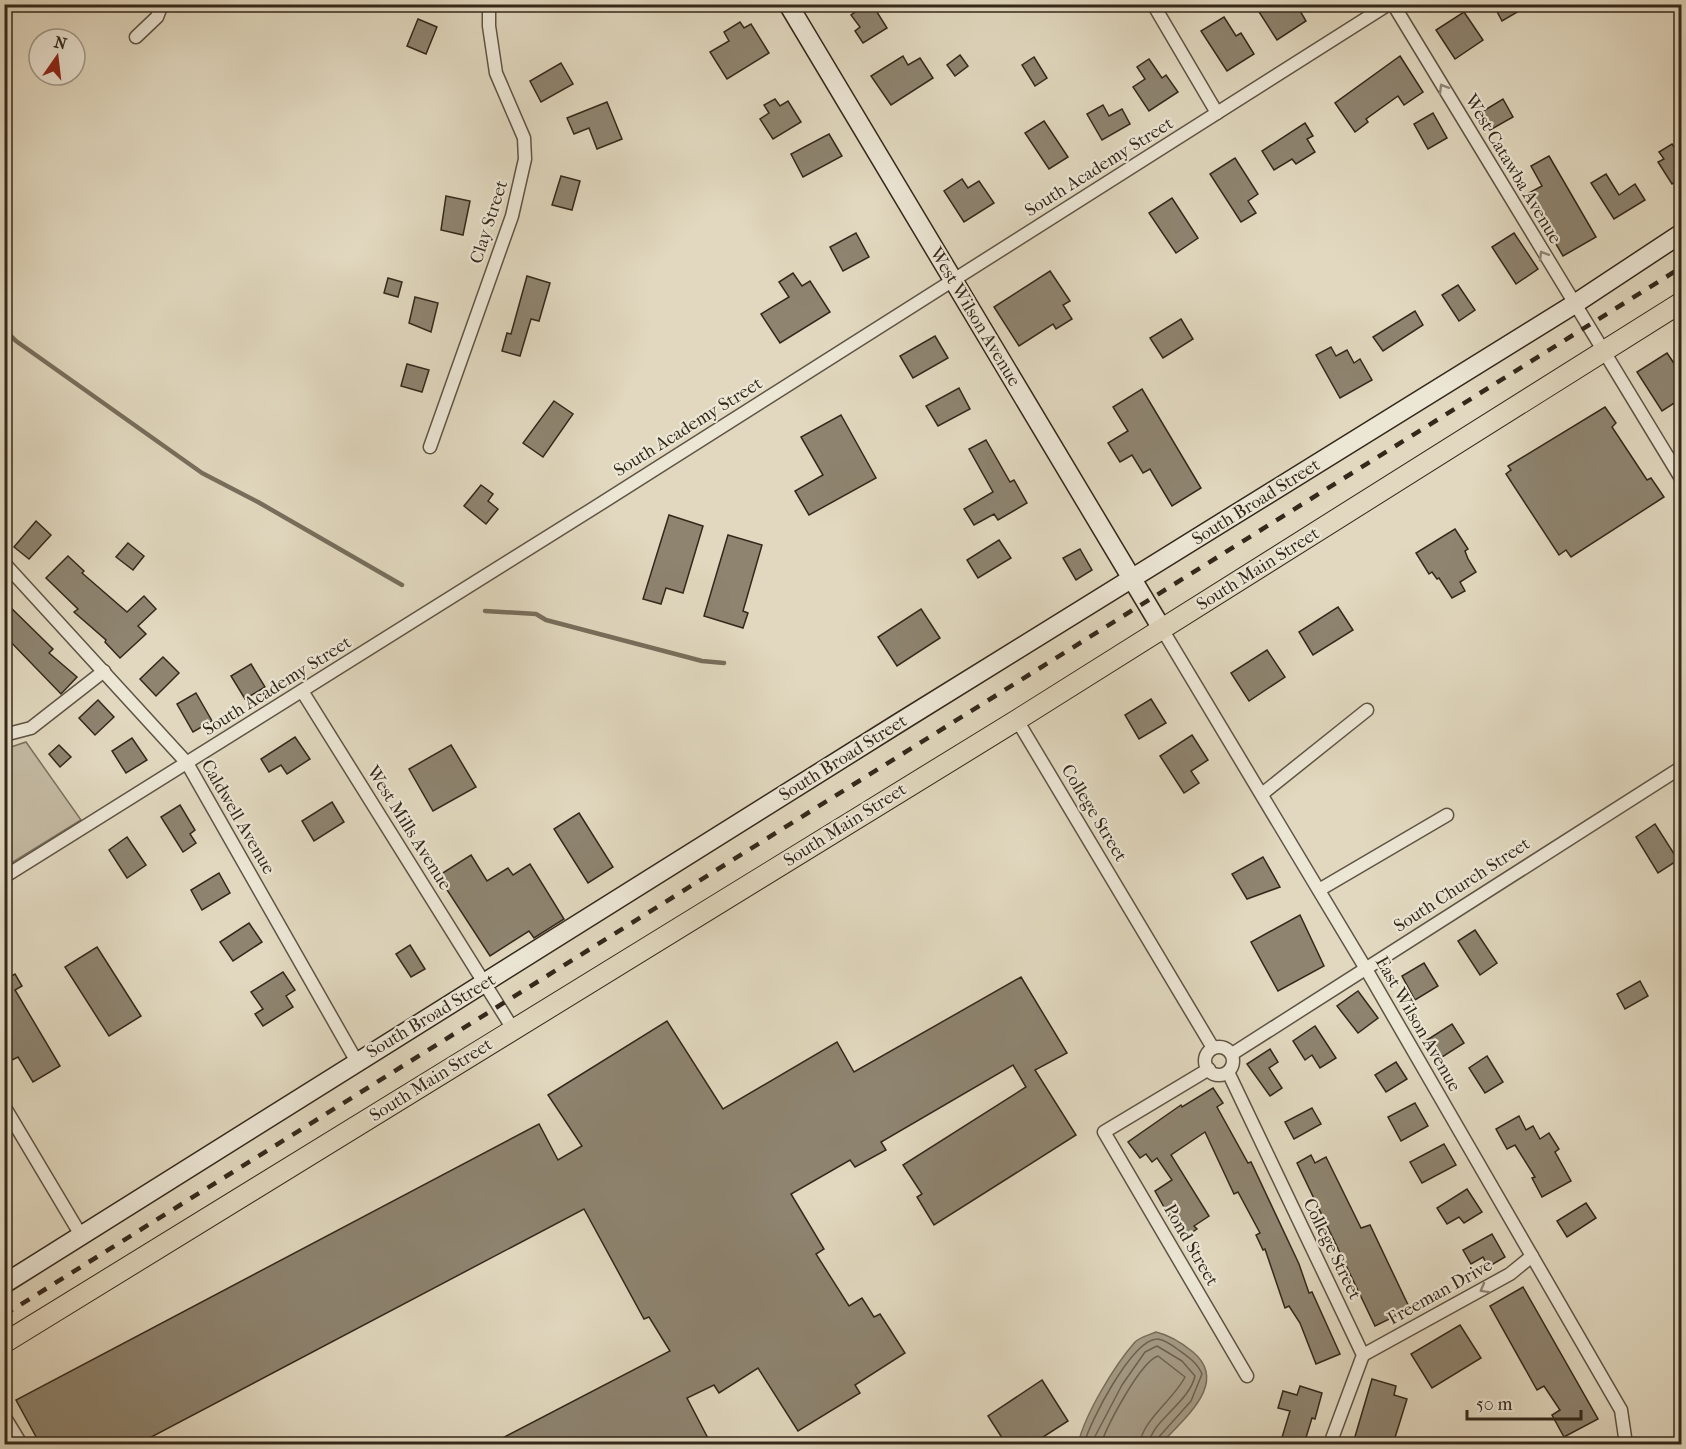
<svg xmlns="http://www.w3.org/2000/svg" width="1686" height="1449" font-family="'IM FELL French Canon',serif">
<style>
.green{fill:#c4baa3;stroke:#7c715f;stroke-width:1.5}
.water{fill:#a69c87;stroke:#786e5c;stroke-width:1.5}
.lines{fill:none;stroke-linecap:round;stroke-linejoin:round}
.shore{stroke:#6d6251;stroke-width:1.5}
.stream{stroke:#786e5c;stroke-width:4.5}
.building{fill:#8e8470;stroke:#34281b;stroke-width:1.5}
.street-casing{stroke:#5f5444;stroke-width:15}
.secondary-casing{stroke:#34281b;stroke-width:21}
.primary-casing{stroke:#34281b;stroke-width:22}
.street{stroke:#ece6d5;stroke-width:12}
.secondary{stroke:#ece6d5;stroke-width:18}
.primary{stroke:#e1d8bf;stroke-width:20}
.rail{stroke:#34281b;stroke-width:4.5;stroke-dasharray:10 10;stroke-linecap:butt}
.oneway{stroke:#908778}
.labels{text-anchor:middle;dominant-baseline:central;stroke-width:4.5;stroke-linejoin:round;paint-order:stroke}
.street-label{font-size:18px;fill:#34281b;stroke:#ece6d5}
</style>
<rect width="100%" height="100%" fill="#e1d8bf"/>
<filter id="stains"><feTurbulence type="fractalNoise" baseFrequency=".00333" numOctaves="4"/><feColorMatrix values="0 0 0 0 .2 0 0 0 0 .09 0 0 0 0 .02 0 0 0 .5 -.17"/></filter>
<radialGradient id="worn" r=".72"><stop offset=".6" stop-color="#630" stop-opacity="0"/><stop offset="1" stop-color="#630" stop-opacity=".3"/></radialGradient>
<polygon class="green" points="26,742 81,820 5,867 5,749"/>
<path class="water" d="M 1156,1332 C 1169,1335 1182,1343 1193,1352 C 1230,1383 1183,1419 1161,1444 L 1078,1444 C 1085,1414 1114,1366 1135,1342 C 1140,1337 1149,1335 1156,1332 Z"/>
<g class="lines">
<g class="shore">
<path d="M 1084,1444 C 1090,1421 1131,1342 1156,1339 C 1163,1338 1171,1345 1176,1348 C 1187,1356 1197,1362 1202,1374 L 1191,1401 L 1158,1438 L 1157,1444"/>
<path d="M 1091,1444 L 1122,1385 L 1145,1352 L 1157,1346 L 1182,1361 L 1195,1376 C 1189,1403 1151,1421 1149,1444"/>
<path d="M 1101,1444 C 1107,1426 1140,1362 1158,1356 L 1185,1377 C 1174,1399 1141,1422 1140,1444"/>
</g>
<g class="stream">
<polyline points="4,329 16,341 202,473 258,502 402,585"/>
<polyline points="485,611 536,614 546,620 702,661 724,663"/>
</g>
</g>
<g class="building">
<polygon points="867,4 872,4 887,28 863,43 855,31 860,27 851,15"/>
<polygon points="1254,4 1296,4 1306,21 1277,40"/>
<polygon points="1493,4 1531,4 1502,21"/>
<polygon points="1464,12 1483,40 1455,59 1436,30"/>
<polygon points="1224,17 1236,36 1241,33 1254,54 1227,71 1201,31"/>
<polygon points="418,19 437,27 426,54 407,46"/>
<polygon points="740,22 744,28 751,24 769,53 727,79 710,52 729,41 724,32"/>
<polygon points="960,55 968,66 955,76 947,65"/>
<polygon points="903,56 908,65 920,58 933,78 891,105 871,76"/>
<polygon points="1400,56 1423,92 1404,105 1398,96 1366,119 1368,122 1355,132 1335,103"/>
<polygon points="1034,57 1047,78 1035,86 1022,65"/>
<polygon points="1149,59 1162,78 1166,75 1178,92 1149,111 1133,87 1145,79 1137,67"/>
<polygon points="561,63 573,84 541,102 530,81"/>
<polygon points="775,99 780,106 788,101 801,122 773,139 760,119 769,113 764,105"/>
<polygon points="1503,99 1513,117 1490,130 1480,113"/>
<polygon points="607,102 622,139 597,149 589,128 574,134 567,118"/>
<polygon points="1103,105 1109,116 1122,109 1130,124 1102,140 1087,114"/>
<polygon points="1433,113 1447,138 1428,149 1414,124"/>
<polygon points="1044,121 1068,157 1049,169 1025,133"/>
<polygon points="1305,123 1313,136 1307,139 1315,152 1296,164 1292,159 1274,170 1262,151"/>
<polygon points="829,134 842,156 803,177 791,154"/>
<polygon points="1672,144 1677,151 1682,148 1682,178 1672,184 1658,162 1664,159 1659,152"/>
<polygon points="1549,156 1596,237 1563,256 1527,194 1542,186 1531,166"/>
<polygon points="1235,158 1258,194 1248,201 1256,213 1241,222 1210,174"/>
<polygon points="1606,174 1619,195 1635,184 1645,200 1614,219 1591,183"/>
<polygon points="561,176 580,181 572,210 552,205"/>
<polygon points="962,179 968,188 979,181 994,203 964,222 944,191"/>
<polygon points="446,196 470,201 463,235 441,230"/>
<polygon points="1172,198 1198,238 1176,253 1149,213"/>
<polygon points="856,233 869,257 843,271 830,247"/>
<polygon points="1514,233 1538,269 1516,284 1492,247"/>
<polygon points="1050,271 1070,301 1063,305 1072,319 1056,329 1053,324 1019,346 994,307"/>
<polygon points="793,273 802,286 810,281 830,312 780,343 761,314 789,297 779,282"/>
<polygon points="527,276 550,283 539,321 531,319 520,356 502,351 507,333 511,334"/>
<polygon points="388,278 402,282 398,297 384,293"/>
<polygon points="1458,285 1475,310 1459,321 1442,295"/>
<polygon points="415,297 438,303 431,332 409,323"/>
<polygon points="1415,311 1423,325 1383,351 1373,337"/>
<polygon points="1181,319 1193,339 1163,358 1150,338"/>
<polygon points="935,336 948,358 913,378 900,356"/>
<polygon points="1331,347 1336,356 1347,350 1354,363 1360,359 1372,380 1340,398 1316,355"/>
<polygon points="1667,353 1682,375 1682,398 1662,411 1637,372"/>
<polygon points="407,364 429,370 422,392 401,386"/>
<polygon points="959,388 970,409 938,426 926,406"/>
<polygon points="1142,389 1201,488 1172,506 1150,469 1143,473 1132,455 1120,462 1108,443 1128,431 1113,407"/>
<polygon points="554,401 573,414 543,457 523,443"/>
<polygon points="1605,407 1616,423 1612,427 1647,480 1651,478 1664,497 1571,557 1566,550 1559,555 1506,474 1511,470 1508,466"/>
<polygon points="841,415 876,478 809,515 795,491 823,475 801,437"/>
<polygon points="986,440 1010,482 1014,480 1027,503 998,520 994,514 974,525 964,509 993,492 969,449"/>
<polygon points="481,485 493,494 488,501 498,509 486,524 464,506"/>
<polygon points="669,515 703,526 683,593 666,588 661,604 643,599"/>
<polygon points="36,521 51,535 29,559 14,547"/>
<polygon points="1455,529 1468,549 1465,551 1468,559 1476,572 1460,582 1465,591 1452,598 1439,578 1437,579 1432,572 1429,574 1416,553"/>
<polygon points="728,535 762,545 743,611 748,613 743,628 704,616"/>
<polygon points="999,540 1011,558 978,578 967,560"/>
<polygon points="128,543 144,556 133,570 116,557"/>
<polygon points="1080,549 1092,570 1076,580 1063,558"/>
<polygon points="68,556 84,571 82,573 127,612 144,596 156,609 138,626 146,634 120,658 105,642 106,640 74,612 78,609 46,578"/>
<polygon points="4,601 53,649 49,653 77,677 61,694 4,635"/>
<polygon points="1338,607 1353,630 1313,655 1299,632"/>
<polygon points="921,609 940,638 897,666 878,637"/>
<polygon points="1267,650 1285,677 1249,701 1231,673"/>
<polygon points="163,657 179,673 156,696 140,679"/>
<polygon points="251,664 265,687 245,699 231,676"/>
<polygon points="196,693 212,721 193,732 177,704"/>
<polygon points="1151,699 1166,723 1139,739 1125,715"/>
<polygon points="98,700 114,717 95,735 79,718"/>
<polygon points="1192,735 1208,760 1191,771 1199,783 1184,793 1160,756"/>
<polygon points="295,737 310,759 287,774 281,765 269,772 261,759"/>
<polygon points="132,738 147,760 126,773 112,751"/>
<polygon points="59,745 71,757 60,767 49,754"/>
<polygon points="451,745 476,787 433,811 409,769"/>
<polygon points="332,802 344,822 314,841 302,821"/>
<polygon points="180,805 195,830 190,834 196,843 183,852 161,817"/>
<polygon points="579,813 613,867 588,883 554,829"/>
<polygon points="1655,824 1678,860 1658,873 1636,837"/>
<polygon points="127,837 146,865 127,878 109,850"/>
<polygon points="471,855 487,881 508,868 513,875 530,864 564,919 534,938 529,931 490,956 438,876"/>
<polygon points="1263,857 1280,887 1247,899 1232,874"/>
<polygon points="219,873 230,893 202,910 191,890"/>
<polygon points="1300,915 1324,966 1278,991 1251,942"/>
<polygon points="249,923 262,942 233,961 220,942"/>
<polygon points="1475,930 1497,963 1480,975 1458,941"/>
<polygon points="410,945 425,969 411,977 396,954"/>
<polygon points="97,947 141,1016 109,1036 65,967"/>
<polygon points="1424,963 1438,986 1415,1000 1402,976"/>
<polygon points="4,971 8,978 15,974 22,986 15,990 60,1066 33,1082 18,1057 4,1064 4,1050 11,1046 4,1034"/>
<polygon points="283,972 295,990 286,996 293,1007 263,1026 255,1014 263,1009 251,992"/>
<polygon points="1021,977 1067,1053 1035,1070 1076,1135 934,1225 917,1197 922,1194 903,1165 1026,1087 1013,1065 881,1142 886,1150 855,1167 850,1160 791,1194 824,1249 816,1254 849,1306 862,1298 874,1317 880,1314 905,1353 855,1385 860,1393 798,1431 758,1368 719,1393 714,1385 687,1398 711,1444 491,1444 670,1351 649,1317 644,1319 584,1209 138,1444 40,1444 16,1400 539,1124 558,1160 582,1146 548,1095 667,1021 723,1109 837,1042 854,1072"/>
<polygon points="1640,981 1648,996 1625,1009 1617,994"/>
<polygon points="1358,991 1378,1018 1358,1033 1337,1006"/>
<polygon points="1452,1024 1464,1043 1439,1059 1427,1040"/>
<polygon points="1315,1026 1336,1058 1320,1068 1312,1055 1305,1060 1293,1041"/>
<polygon points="1270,1049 1278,1062 1269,1068 1282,1088 1270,1096 1247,1064"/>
<polygon points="1487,1056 1503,1082 1485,1093 1469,1068"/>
<polygon points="1396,1062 1407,1079 1386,1092 1375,1075"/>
<polygon points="1213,1088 1223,1103 1217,1107 1248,1163 1251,1162 1299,1264 1309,1293 1312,1292 1340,1354 1316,1364 1300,1323 1289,1306 1285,1308 1265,1249 1263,1250 1256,1235 1260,1233 1238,1192 1234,1194 1205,1132 1171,1155 1209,1216 1194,1226 1197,1229 1182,1239 1155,1191 1172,1180 1157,1158 1152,1162 1146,1154 1140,1158 1128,1142 1181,1105 1182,1107"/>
<polygon points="1415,1103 1428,1126 1401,1141 1388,1117"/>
<polygon points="1312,1108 1321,1124 1294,1139 1285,1122"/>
<polygon points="1519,1116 1526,1130 1533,1126 1540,1139 1549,1133 1559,1149 1555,1152 1571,1181 1542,1197 1532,1178 1535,1177 1515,1145 1507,1149 1496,1129"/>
<polygon points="1444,1144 1456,1165 1422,1183 1410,1162"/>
<polygon points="1311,1155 1315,1163 1326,1157 1361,1228 1370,1225 1410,1309 1375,1326 1297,1163"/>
<polygon points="1467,1189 1482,1212 1464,1223 1459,1217 1447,1224 1437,1208"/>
<polygon points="1586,1203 1596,1218 1567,1237 1557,1221"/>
<polygon points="1492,1234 1505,1257 1488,1267 1483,1257 1471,1264 1463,1250"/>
<polygon points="1523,1287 1598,1419 1564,1437 1552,1415 1560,1410 1544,1386 1537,1390 1490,1306"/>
<polygon points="1460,1325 1481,1358 1432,1388 1411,1354"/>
<polygon points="1372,1379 1396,1386 1394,1395 1407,1399 1393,1444 1370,1444 1354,1440"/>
<polygon points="1042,1380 1068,1421 1043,1437 1048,1444 1006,1444 988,1416"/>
<polygon points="1300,1386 1322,1393 1315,1419 1312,1418 1304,1444 1280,1444 1290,1411 1278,1408 1283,1391 1297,1395"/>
</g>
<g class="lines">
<g class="street-casing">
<g id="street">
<polyline points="1153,4 1217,113"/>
<polyline points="1393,4 1682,480"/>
<polyline points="136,37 157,17 162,4"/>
<polyline points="430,447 512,216 525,159 524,138 496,73 489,26 489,4"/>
<polyline points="4,563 187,763 357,1062"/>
<polyline points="1162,629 1366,969 1621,1410 1626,1444"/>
<polyline points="302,691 513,1029"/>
<polyline points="1017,720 1213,1048"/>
<polyline points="4,735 31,728 104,671"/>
<polyline points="1262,794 1367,710"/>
<polyline points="4,877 589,511 1389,4"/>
<polyline points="1319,890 1447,815"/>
<circle cx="1219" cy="1061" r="14"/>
<polyline points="1232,1054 1682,767"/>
<polyline points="1209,1069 1104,1132 1247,1376"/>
<polyline points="1228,1072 1363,1355 1330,1444"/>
<polyline points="4,1106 82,1237"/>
<polyline points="1363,1355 1510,1274 1532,1256"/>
<polyline points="4,1416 21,1444"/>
</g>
</g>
<g class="secondary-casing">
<g id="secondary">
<polyline points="788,4 1162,629"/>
<polyline points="4,1284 897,724 1573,305 1682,233"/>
</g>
</g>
<g class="primary-casing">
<polyline id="primary" points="4,1343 1017,720 1682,302"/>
</g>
<use href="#street" class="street"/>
<use href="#secondary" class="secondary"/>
<use href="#primary" class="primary"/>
<polyline class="rail" points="4,1315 1682,267"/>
</g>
<defs><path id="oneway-chevron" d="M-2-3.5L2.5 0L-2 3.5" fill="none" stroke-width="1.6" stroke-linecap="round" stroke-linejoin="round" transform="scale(1.5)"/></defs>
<g class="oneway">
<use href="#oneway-chevron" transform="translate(1443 88) rotate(-121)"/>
<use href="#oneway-chevron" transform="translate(1543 255) rotate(-121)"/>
<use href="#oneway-chevron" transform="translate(1484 1289) rotate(151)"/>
</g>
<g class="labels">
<g class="street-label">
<text transform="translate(1099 167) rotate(-32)">South Academy Street</text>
<text transform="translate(1513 169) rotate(59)">West Catawba Avenue</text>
<text transform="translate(489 222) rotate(-72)">Clay Street</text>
<text transform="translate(975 317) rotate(59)">West Wilson Avenue</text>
<text transform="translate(688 427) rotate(-32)">South Academy Street</text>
<text transform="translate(1256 502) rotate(-32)">South Broad Street</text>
<text transform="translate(1258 569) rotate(-32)">South Main Street</text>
<text transform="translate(277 686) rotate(-32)">South Academy Street</text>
<text transform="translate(843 758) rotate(-32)">South Broad Street</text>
<text transform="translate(1094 813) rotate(59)">College Street</text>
<text transform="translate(238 817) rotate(60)">Caldwell Avenue</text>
<text transform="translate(845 825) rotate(-32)">South Main Street</text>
<text transform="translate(409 828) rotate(58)">West Mills Avenue</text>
<text transform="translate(1462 885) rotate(-33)">South Church Street</text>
<text transform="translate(431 1016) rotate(-31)">South Broad Street</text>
<text transform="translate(1418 1024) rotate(60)">East Wilson Avenue</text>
<text transform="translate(431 1080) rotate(-32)">South Main Street</text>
<text transform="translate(1191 1245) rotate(60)">Pond Street</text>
<text transform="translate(1332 1249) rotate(64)">College Street</text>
<text transform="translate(1440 1292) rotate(-29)">Freeman Drive</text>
</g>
</g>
<rect width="1686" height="1449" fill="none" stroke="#e1d8bf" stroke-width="24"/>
<rect x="6" y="6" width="1674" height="1437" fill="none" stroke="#34281b" stroke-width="3"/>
<rect x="12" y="12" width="1662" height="1425" fill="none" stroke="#34281b" stroke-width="1.5"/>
<g transform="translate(57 57) rotate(14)"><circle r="28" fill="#ece6d5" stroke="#a29a8b" stroke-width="1.5"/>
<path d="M0-4.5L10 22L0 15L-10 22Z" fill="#8f2418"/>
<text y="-9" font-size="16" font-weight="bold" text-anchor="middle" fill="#34281b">N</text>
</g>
<path d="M1467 1410v9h114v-9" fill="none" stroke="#34281b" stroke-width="3"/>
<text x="1476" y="1410" font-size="18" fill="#34281b" stroke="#ece6d5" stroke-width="4.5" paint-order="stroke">50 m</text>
<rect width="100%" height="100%" filter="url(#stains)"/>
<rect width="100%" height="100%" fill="url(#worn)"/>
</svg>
